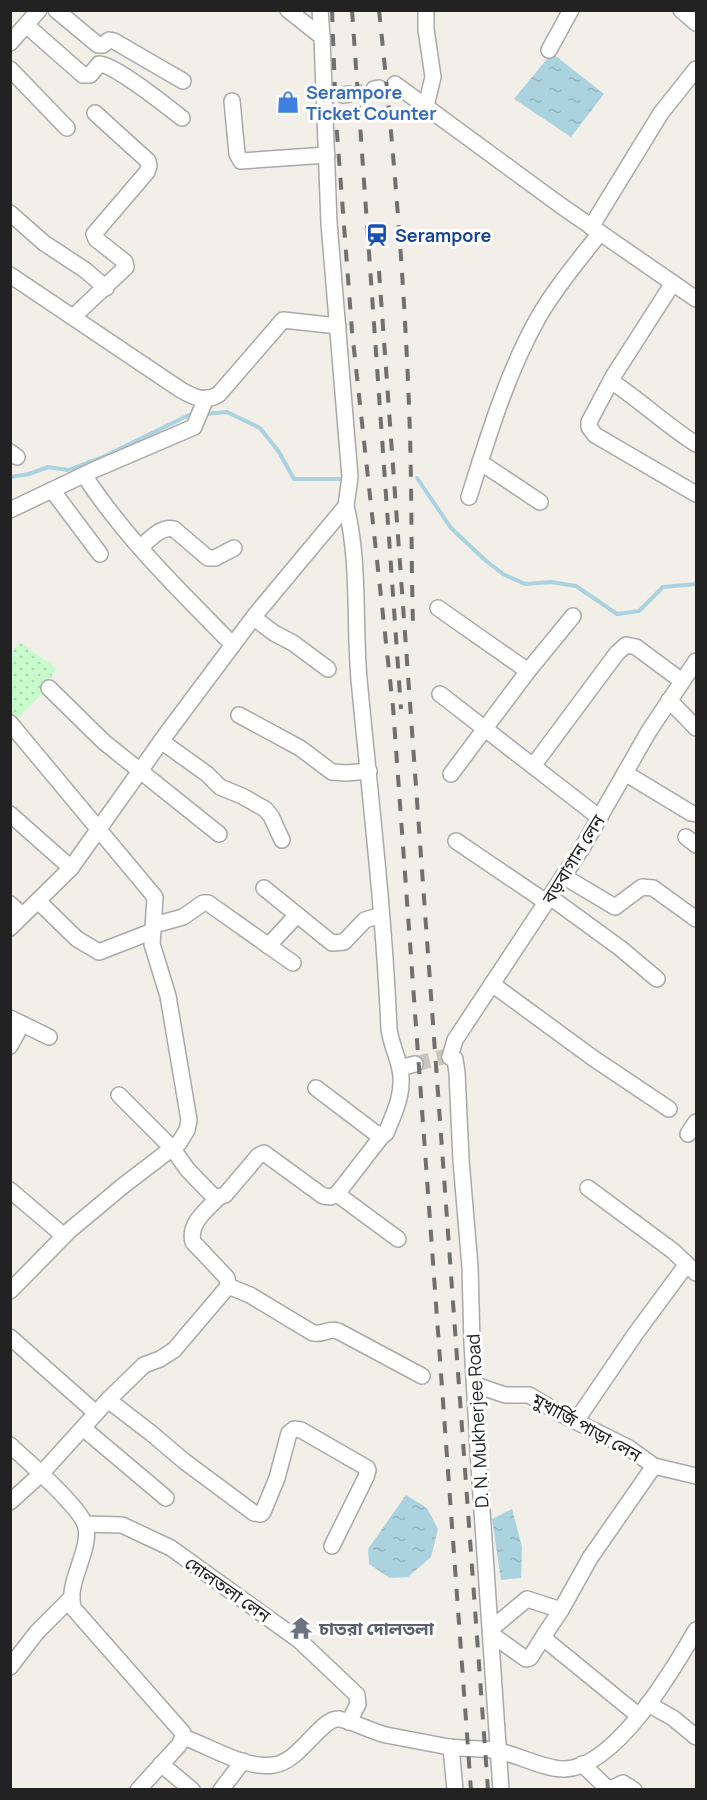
<svg xmlns="http://www.w3.org/2000/svg" width="707" height="1800" font-family="Manrope,'Noto Sans Bengali',sans-serif">
<style>
.park{fill:url(#park-dots)}
.water{fill:url(#water-ripples)}
.lines{fill:none;stroke-linecap:round;stroke-linejoin:round}
.stream{stroke:#aad3df;stroke-width:4}
.minor-tunnel{stroke:#c8c6c1;stroke-width:15;stroke-dasharray:15 8;stroke-linecap:butt}
.minor-casing{stroke:#a9a9a9;stroke-width:18}
.minor{stroke:#fff;stroke-width:15}
.rail{stroke:#707070;stroke-width:4;stroke-dasharray:12 12;stroke-linecap:butt}
.labels{text-anchor:middle;dominant-baseline:central;stroke-width:6;stroke-linejoin:round;paint-order:stroke}
.shop-label{font-size:18px;font-weight:bold;fill:#366cbe;stroke:#fff;text-anchor:start}
.transit-label{font-size:18px;font-weight:bold;fill:#164399;stroke:#fff;text-anchor:start}
.street-label{font-size:18px;fill:#222;stroke:#fff}
.worship-label{font-size:18px;font-weight:bold;fill:#5b616d;stroke:#fff;text-anchor:start}
</style>
<defs>
<pattern id="park-dots" width="8" height="8" patternUnits="userSpaceOnUse" patternTransform="scale(1.5)"><rect width="8" height="8" fill="#c8facc"/><path d="M2 2h.1M6 6h.1" fill="none" stroke="#acd6af" stroke-width="1.8" stroke-linecap="round"/></pattern>
<pattern id="water-ripples" width="26" height="14" patternUnits="userSpaceOnUse" patternTransform="scale(1.5)"><rect width="26" height="14" fill="#aad3df"/><path d="M2 4q2-2 4 0t4 0M15 11q2-2 4 0t4 0" fill="none" stroke="#92b5bf"/></pattern>
</defs>
<rect width="100%" height="100%" fill="#f2efe9"/>
<polygon class="park" points="19,642 56,668 45,691 12,724 10,655"/>
<g class="water">
<polygon points="552,53 604,94 571,137 514,99"/>
<polygon points="406,1495 427,1508 438,1529 431,1557 408,1577 390,1578 369,1564 368,1549"/>
<polygon points="512,1509 522,1547 521,1578 501,1580 492,1519"/>
</g>
<g class="lines">
<g class="stream">
<polyline points="205,414 227,412 260,428 279,452 294,479 341,479"/>
<polyline points="10,477 29,474 48,467 68,470 103,457 189,415 194,414"/>
<polyline points="417,478 451,528 485,560 503,574 525,584 551,582 576,586 617,614 639,611 663,587 696,584"/>
</g>
<g class="minor-tunnel">
<polyline points="349,94 374,89"/>
<polyline points="415,1064 447,1056"/>
</g>
<g class="minor-casing">
<g id="minor">
<polyline points="56,10 98,45 103,45 109,40 114,41 183,81"/>
<polyline points="320,10 322,37"/>
<polyline points="426,10 426,29 433,77 426,106"/>
<polyline points="681,10 696,23"/>
<path d="M 26,25 L 83,75 L 90,75 L 99,64 C 116,65 166,106 182,118"/>
<polyline points="10,43 39,10"/>
<polyline points="549,50 571,10"/>
<polyline points="10,69 67,128"/>
<polyline points="395,84 560,205 696,299"/>
<polyline points="374,89 379,88"/>
<polyline points="343,95 349,94"/>
<polyline points="232,101 237,154 241,161 327,155"/>
<polyline points="10,213 44,243 85,270 106,288"/>
<polyline points="591,227 661,113 696,69"/>
<path d="M 10,275 L 181,390 C 193,397 206,403 219,394 L 283,320 L 338,326"/>
<polyline points="673,283 614,375 589,422 589,427 595,435 696,494"/>
<polyline points="73,317 126,267 125,262 96,239 94,234 147,172 149,166 148,161 95,113"/>
<path d="M 611,381 C 641,401 666,425 696,444"/>
<polyline points="10,452 17,457"/>
<polyline points="480,462 540,502"/>
<path d="M 84,475 C 125,538 181,592 233,645"/>
<polyline points="52,490 100,554"/>
<path d="M 469,497 C 488,437 507,373 538,318 C 555,288 579,260 600,233"/>
<polyline points="10,510 96,469 194,427 206,398"/>
<path d="M 141,547 C 150,539 161,526 174,529 L 208,558 L 215,558 L 234,548"/>
<polyline points="438,608 528,671"/>
<polyline points="254,618 274,633 293,643 328,669"/>
<polyline points="49,688 104,742 219,834"/>
<polyline points="440,694 600,818"/>
<polyline points="669,700 696,728"/>
<polyline points="239,715 300,748 332,772 346,773 369,771"/>
<polyline points="10,723 155,897 152,944 168,996 189,1120 187,1130 179,1143 124,1185 70,1230 10,1291"/>
<polyline points="161,741 207,774 220,787 242,796 265,809 271,816 282,840"/>
<polyline points="533,766 617,653 626,645 636,647 682,681"/>
<polyline points="625,773 691,813 696,814"/>
<polyline points="451,774 528,671 573,616"/>
<polyline points="10,814 71,868"/>
<polyline points="686,837 696,845"/>
<polyline points="456,841 546,902"/>
<polyline points="563,876 615,907 642,887 653,888 696,919"/>
<polyline points="264,888 332,943 344,942 365,920 381,915"/>
<polyline points="550,897 620,948 657,979"/>
<polyline points="38,901 77,939 99,952 153,931"/>
<polyline points="10,904 22,915"/>
<polyline points="154,925 183,917 203,903 208,903 293,963"/>
<polyline points="10,928 71,868 167,733 256,614 346,506 350,477 329,223 322,37 288,10"/>
<polyline points="268,946 297,915"/>
<polyline points="492,984 593,1058 669,1109"/>
<polyline points="10,1018 49,1037"/>
<polyline points="10,1046 22,1024"/>
<polyline points="450,1057 455,1059 457,1073 461,1160 470,1267 472,1343 479,1466 501,1790"/>
<polyline points="450,1057 455,1040 582,848 649,731 696,661"/>
<polyline points="400,1068 415,1064"/>
<path d="M 316,1088 L 374,1132 L 382,1136 L 386,1133 C 395,1112 406,1089 399,1065 C 396,1053 391,1043 389,1029 C 384,912 370,796 359,679 C 354,622 360,563 346,506"/>
<polyline points="119,1095 173,1149 187,1169 212,1195 219,1197 225,1195 258,1156 264,1153 323,1196 331,1197 337,1194 398,1239"/>
<polyline points="688,1134 696,1122"/>
<polyline points="588,1188 673,1251 696,1273"/>
<polyline points="10,1190 64,1236"/>
<polyline points="337,1194 382,1136"/>
<path d="M 228,1286 L 250,1295 L 313,1333 C 323,1335 328,1328 338,1331 L 422,1376"/>
<polyline points="10,1337 96,1413"/>
<polyline points="476,1385 505,1395 529,1395 563,1415 629,1448 654,1466 696,1476"/>
<polyline points="108,1400 151,1433 184,1461 254,1513 261,1514 263,1512 277,1478 289,1433 294,1429 301,1430 367,1468 368,1470 366,1477 332,1546"/>
<polyline points="576,1421 636,1333 687,1264"/>
<polyline points="83,1428 166,1498"/>
<path d="M 10,1445 C 27,1461 82,1508 86,1527 C 91,1552 64,1586 74,1609 L 183,1733 L 183,1737 L 179,1745 L 138,1790"/>
<path d="M 10,1502 L 41,1474 L 108,1400 L 144,1365 L 160,1359 L 174,1350 L 225,1290 L 228,1286 L 227,1278 L 193,1242 C 188,1223 207,1210 219,1197"/>
<polyline points="85,1524 122,1525 171,1548 300,1641 357,1695 358,1704 349,1722"/>
<polyline points="561,1610 545,1634 547,1641 639,1716"/>
<polyline points="491,1629 527,1599 561,1610 590,1558 654,1466"/>
<polyline points="491,1634 526,1659 530,1658 545,1634"/>
<polyline points="10,1667 37,1632 72,1597"/>
<polyline points="648,1704 673,1718 696,1737"/>
<path d="M 183,1737 C 212,1747 243,1769 274,1765 C 301,1761 321,1717 339,1719 C 355,1722 370,1731 386,1735 C 407,1739 428,1743 449,1747 C 466,1749 483,1748 499,1751 C 518,1755 547,1770 565,1769 C 616,1767 673,1670 696,1630"/>
<polyline points="451,1747 455,1790"/>
<polyline points="161,1764 192,1790"/>
<polyline points="582,1764 606,1787 613,1788 623,1783 634,1790"/>
<polyline points="221,1790 243,1761"/>
</g>
</g>
<use href="#minor" class="minor"/>
<g class="rail">
<polyline points="332,10 336,120 352,331 393,707 471,1790"/>
<polyline points="352,10 401,709"/>
<path d="M 379,10 C 393,142 404,274 409,406 C 412,479 411,553 413,625"/>
<polyline points="379,271 488,1790"/>
</g>
</g>
<defs>
<g id="shop-bare" transform="scale(1.8)"><path d="M-5-2.5h2.3a2.7 3.5 0 0 1 5.4 0H5L5.5 6h-11ZM-1.5-2.5h3a1.5 2.3 0 0 0-3 0Z" fill="#3f7fe0" stroke="#fff" stroke-width="2.5" paint-order="stroke"/></g>
<g id="station-bare" transform="scale(1.8)"><path d="M-3-6H3Q5-6 5-4V2Q5 4 3 4L4.5 6H3L1.5 4h-3L-3 6H-4.5L-3 4Q-5 4-5 2V-4Q-5-6-3-6ZM-3.5-4v3h7v-3ZM-3.5 1v1.5H-2V1ZM2 1v1.5H3.5V1Z" fill="#1a4fb4" stroke="#fff" stroke-width="2.5" paint-order="stroke"/></g>
<g id="temple-bare" transform="scale(1.8)"><path d="M0-6L5-2H3V0L6.5 2.5H4V6H1.5V3h-3V6H-4V2.5H-6.5L-3 0V-2H-5Z" fill="#6b7280" stroke="#fff" stroke-width="2.5" paint-order="stroke"/></g>
</defs>
<g fill-rule="evenodd">
<use href="#shop-bare" x="288" y="102"/>
<use href="#station-bare" x="377" y="235"/>
<use href="#temple-bare" x="301" y="1628"/>
</g>
<g class="labels">
<g class="shop-label">
<text x="306" y="92">Serampore<tspan x="306" dy="21">Ticket Counter</tspan></text>
</g>
<g class="transit-label">
<text x="395" y="235">Serampore</text>
</g>
<g class="street-label">
<text transform="translate(573 859) rotate(-58)">বড়বাগান লেন</text>
<text transform="translate(477 1421) rotate(-93)">D. N. Mukherjee Road</text>
<text transform="translate(587 1427) rotate(29)">মুখার্জি পাড়া লেন</text>
<text transform="translate(228 1589) rotate(35)">দোলতলা লেন</text>
</g>
<g class="worship-label">
<text x="319" y="1628">চাতরা দোলতলা</text>
</g>
</g>
<rect width="707" height="1800" fill="none" stroke="#222222" stroke-width="24"/>
</svg>
